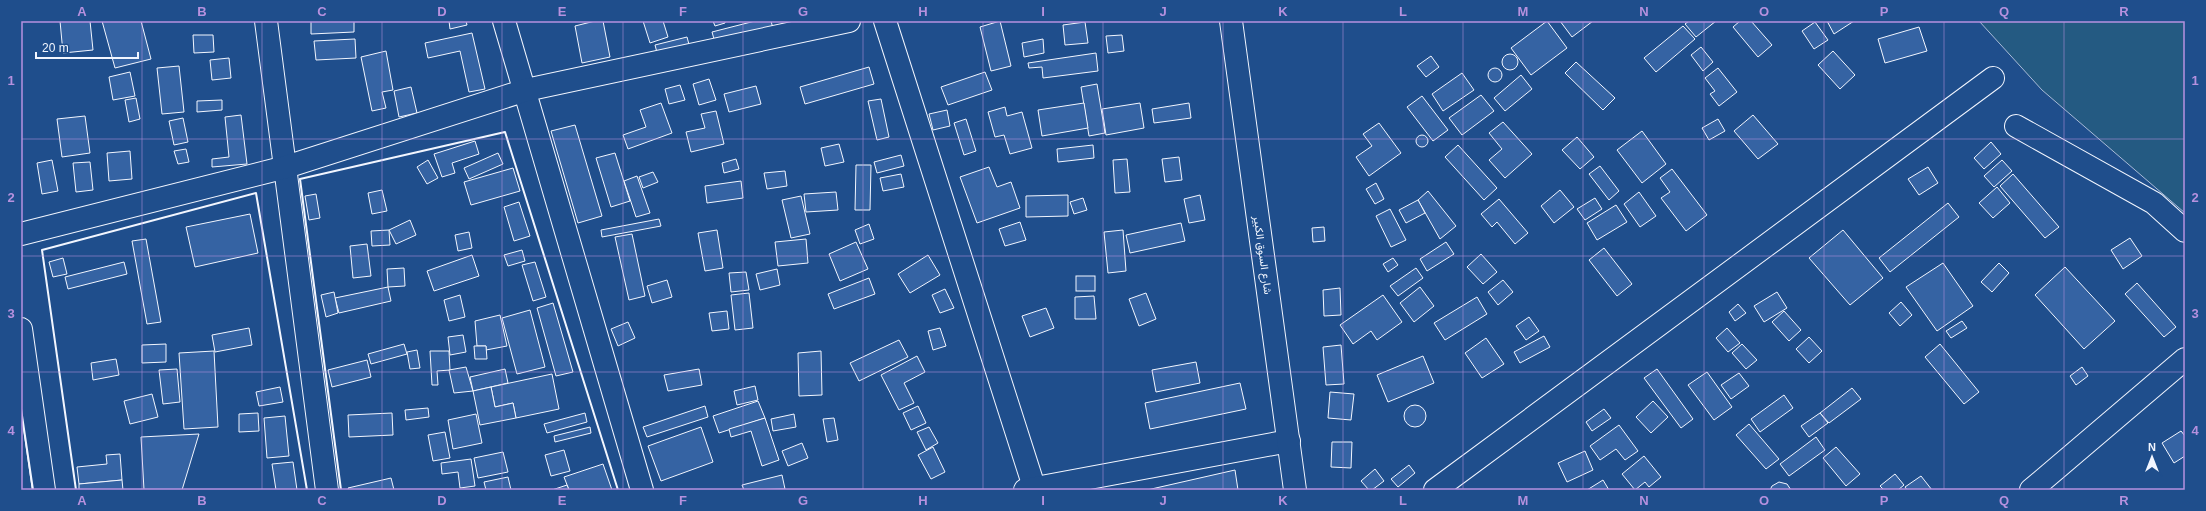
<svg xmlns="http://www.w3.org/2000/svg" width="2206" height="511" font-family="Helvetica,Vazirmatn,sans-serif">
<style>
.green{fill:#245a82;stroke:#a8bbd7}
.building{fill:#3563a3;stroke:#f2f6ff}
.lines{fill:none;stroke-linecap:round;stroke-linejoin:round}
.minor-casing{stroke:#f2f6ff;stroke-width:24}
.tertiary-casing{stroke:#f2f6ff;stroke-width:24}
.minor{stroke:#1f4e8c;stroke-width:22}
.tertiary{stroke:#1f4e8c;stroke-width:22}
.wall{stroke:#f2f6ff;stroke-width:2}
.grid{fill:none;stroke:#b691df;stroke-width:1;stroke-opacity:0.55}
.labels{text-anchor:middle;dominant-baseline:central;stroke-width:3;stroke-linejoin:round;paint-order:stroke}
.street-label{font-size:11px;fill:#f2f6ff;stroke:#1f4e8c}
.neatline{fill:none;stroke:#b691df;stroke-width:1.5}
.grid-label{font-size:13px;text-anchor:middle;font-weight:bold;fill:#b691df}
</style>
<rect width="100%" height="100%" fill="#1f4e8c"/>
<polygon class="green" points="1979,21 2185,21 2185,213 2042,90"/>
<g class="building">
<polygon points="60,21 90,21 93,50 63,53"/>
<polygon points="102,21 141,21 151,59 115,68"/>
<polygon points="311,21 354,21 354,32 311,34"/>
<polygon points="449,21 466,21 467,25 450,29"/>
<polygon points="595,21 603,21 610,57 582,63 575,26"/>
<polygon points="643,21 663,21 668,37 650,43"/>
<polygon points="713,21 725,21 725,23 715,26"/>
<polygon points="755,21 771,21 774,32 716,46 712,32"/>
<polygon points="1000,21 1011,66 991,71 980,27"/>
<polygon points="1547,21 1567,48 1531,75 1511,48"/>
<polygon points="1560,21 1593,21 1572,37"/>
<polygon points="1689,21 1716,21 1696,37 1685,24"/>
<polygon points="1740,21 1751,21 1772,45 1758,57 1733,27"/>
<polygon points="1827,21 1854,21 1834,34"/>
<polygon points="1085,22 1088,43 1065,45 1063,25"/>
<polygon points="1815,22 1828,40 1814,49 1802,31"/>
<polygon points="1683,26 1695,39 1656,72 1644,58"/>
<polygon points="1919,27 1927,51 1885,63 1878,39"/>
<polygon points="472,33 485,89 469,92 460,51 428,58 425,43"/>
<polygon points="193,35 213,35 214,52 194,53"/>
<polygon points="1122,35 1124,51 1108,53 1106,36"/>
<polygon points="687,37 691,52 659,60 655,45"/>
<polygon points="355,39 356,58 316,60 314,41"/>
<polygon points="1043,39 1044,53 1024,57 1022,43"/>
<polygon points="1701,47 1713,62 1703,71 1691,55"/>
<polygon points="386,51 393,90 382,92 386,108 372,111 361,57"/>
<polygon points="1833,51 1855,75 1840,89 1818,65"/>
<polygon points="1096,53 1098,71 1043,78 1042,67 1029,68 1028,63"/>
<circle cx="1510" cy="62" r="8"/>
<polygon points="1431,56 1439,67 1426,77 1417,66"/>
<polygon points="229,58 231,78 212,80 210,60"/>
<polygon points="1576,62 1615,98 1603,110 1565,73"/>
<polygon points="179,66 184,112 162,114 157,68"/>
<polygon points="869,67 874,84 805,104 800,87"/>
<circle cx="1495" cy="75" r="7"/>
<polygon points="1718,68 1737,92 1719,106 1710,94 1715,91 1705,78"/>
<polygon points="130,72 135,96 113,100 109,77"/>
<polygon points="985,72 992,90 948,105 941,87"/>
<polygon points="1462,73 1474,90 1443,111 1432,94"/>
<polygon points="1521,75 1532,89 1505,111 1494,98"/>
<polygon points="709,79 716,100 699,105 693,84"/>
<polygon points="1097,84 1105,133 1089,136 1081,87"/>
<polygon points="680,85 685,100 669,104 665,89"/>
<polygon points="756,86 761,104 729,112 724,94"/>
<polygon points="411,87 417,113 399,117 394,91"/>
<polygon points="1481,95 1494,111 1462,135 1449,118"/>
<polygon points="1422,96 1448,130 1433,141 1407,107"/>
<polygon points="136,98 140,119 129,122 125,100"/>
<polygon points="881,99 889,137 877,140 868,101"/>
<polygon points="222,100 222,110 197,112 197,101"/>
<polygon points="661,103 672,133 628,149 623,135 646,127 640,110"/>
<polygon points="1084,103 1088,128 1042,136 1038,110"/>
<polygon points="1140,103 1144,128 1106,135 1102,109"/>
<polygon points="1189,103 1191,118 1154,123 1152,109"/>
<polygon points="1005,107 1007,116 1022,112 1032,148 1010,154 1004,135 995,137 988,112"/>
<polygon points="947,110 950,126 933,130 929,114"/>
<polygon points="716,111 724,144 691,152 686,132 705,128 701,114"/>
<polygon points="241,115 247,164 212,167 212,159 229,157 225,117"/>
<polygon points="1753,115 1778,144 1758,159 1734,131"/>
<polygon points="85,116 90,153 62,157 57,119"/>
<polygon points="183,118 188,142 174,145 169,121"/>
<polygon points="966,119 976,151 964,155 954,123"/>
<polygon points="1718,119 1725,131 1709,140 1702,128"/>
<polygon points="1503,122 1532,154 1505,178 1489,160 1502,149 1489,133"/>
<polygon points="1379,123 1401,153 1369,176 1356,157 1372,146 1363,134"/>
<polygon points="575,125 602,216 578,223 551,131"/>
<polygon points="1642,131 1666,164 1642,183 1617,150"/>
<circle cx="1422" cy="141" r="6"/>
<polygon points="1577,137 1594,157 1580,169 1562,150"/>
<polygon points="475,141 479,154 452,163 455,173 442,177 434,154"/>
<polygon points="1991,142 2001,154 1984,169 1974,158"/>
<polygon points="839,144 844,162 825,166 821,148"/>
<polygon points="1093,145 1094,158 1058,162 1057,149"/>
<polygon points="1458,145 1497,188 1484,200 1445,157"/>
<polygon points="186,149 189,162 178,164 174,151"/>
<polygon points="130,151 132,179 109,181 107,153"/>
<polygon points="498,153 503,164 469,179 464,168"/>
<polygon points="615,153 630,201 611,207 596,158"/>
<polygon points="901,155 904,166 877,173 874,162"/>
<polygon points="1179,157 1182,180 1165,182 1162,159"/>
<polygon points="736,159 739,169 724,173 722,163"/>
<polygon points="1127,159 1130,192 1115,193 1113,160"/>
<polygon points="52,160 58,191 42,194 37,163"/>
<polygon points="428,160 438,178 427,184 417,167"/>
<polygon points="2002,160 2012,171 1994,187 1984,176"/>
<polygon points="90,162 93,190 76,192 73,163"/>
<polygon points="856,165 871,165 870,210 855,210"/>
<polygon points="1600,166 1619,191 1609,200 1589,174"/>
<polygon points="989,167 997,187 1011,182 1020,208 977,223 960,177"/>
<polygon points="1928,167 1938,183 1919,195 1908,179"/>
<polygon points="513,168 520,191 471,205 464,182"/>
<polygon points="1672,169 1707,215 1686,231 1661,198 1670,192 1660,178"/>
<polygon points="785,171 787,186 767,189 764,173"/>
<polygon points="653,172 658,182 643,188 639,177"/>
<polygon points="901,174 904,187 883,191 880,178"/>
<polygon points="2013,174 2059,227 2045,238 2000,186"/>
<polygon points="637,176 650,213 636,217 624,181"/>
<polygon points="741,181 743,198 707,203 705,186"/>
<polygon points="1376,183 1384,199 1375,204 1366,189"/>
<polygon points="1997,187 2010,203 1993,218 1979,203"/>
<polygon points="382,190 387,211 372,214 368,193"/>
<polygon points="1560,190 1574,207 1554,223 1541,206"/>
<polygon points="1428,191 1456,226 1440,239 1418,200"/>
<polygon points="836,192 838,210 806,212 804,194"/>
<polygon points="1639,192 1656,216 1640,227 1624,204"/>
<polygon points="316,194 320,218 309,220 305,196"/>
<polygon points="1068,195 1068,216 1026,217 1026,196"/>
<polygon points="1200,195 1205,220 1189,223 1184,199"/>
<polygon points="801,196 810,234 791,238 782,200"/>
<polygon points="1083,198 1087,210 1074,214 1070,202"/>
<polygon points="1595,198 1602,209 1585,220 1577,209"/>
<polygon points="1499,199 1528,233 1515,244 1497,222 1492,227 1481,214"/>
<polygon points="1418,200 1425,213 1406,223 1399,210"/>
<polygon points="519,202 530,236 514,241 504,207"/>
<polygon points="1948,203 1959,217 1890,272 1879,258"/>
<polygon points="1616,205 1627,222 1597,240 1587,223"/>
<polygon points="1390,209 1406,240 1391,247 1376,216"/>
<polygon points="250,214 258,253 195,267 186,227"/>
<polygon points="659,219 661,226 602,237 601,230"/>
<polygon points="410,220 416,235 396,244 389,230"/>
<polygon points="1020,222 1026,240 1005,246 999,229"/>
<polygon points="1181,223 1185,241 1130,253 1126,235"/>
<polygon points="869,224 874,239 860,244 855,230"/>
<polygon points="1324,227 1325,241 1313,242 1312,228"/>
<polygon points="389,230 390,245 372,246 371,231"/>
<polygon points="717,230 723,268 705,271 698,233"/>
<polygon points="1123,230 1126,271 1108,273 1104,232"/>
<polygon points="1843,230 1883,278 1850,305 1809,258"/>
<polygon points="469,232 472,248 458,251 455,235"/>
<polygon points="632,234 645,296 629,300 615,237"/>
<polygon points="2130,238 2142,256 2123,269 2111,250"/>
<polygon points="146,239 161,322 147,324 132,241"/>
<polygon points="806,239 808,263 778,266 775,242"/>
<polygon points="856,242 868,269 840,281 829,254"/>
<polygon points="1446,242 1454,254 1427,271 1420,259"/>
<polygon points="367,244 371,276 353,278 350,246"/>
<polygon points="1604,248 1632,284 1617,296 1589,260"/>
<polygon points="522,250 525,261 508,266 504,255"/>
<polygon points="1481,254 1497,272 1483,284 1467,267"/>
<polygon points="472,255 479,276 434,291 427,271"/>
<polygon points="928,255 940,275 910,293 898,274"/>
<polygon points="63,258 67,274 53,277 49,262"/>
<polygon points="1393,258 1398,265 1388,272 1383,264"/>
<polygon points="124,262 127,274 68,289 65,277"/>
<polygon points="535,262 546,297 533,301 522,265"/>
<polygon points="1943,263 1973,306 1937,331 1906,287"/>
<polygon points="1999,263 2009,273 1992,292 1981,282"/>
<polygon points="2065,267 2115,321 2084,349 2035,295"/>
<polygon points="404,268 405,286 388,287 387,269"/>
<polygon points="1416,268 1423,278 1398,296 1390,286"/>
<polygon points="777,269 780,285 760,290 756,274"/>
<polygon points="746,272 749,290 731,292 729,273"/>
<rect x="1076" y="276" width="19" height="15"/>
<polygon points="869,278 875,294 834,309 828,294"/>
<polygon points="667,280 672,297 652,303 647,286"/>
<polygon points="1503,280 1513,292 1498,305 1488,292"/>
<polygon points="2137,283 2176,327 2164,337 2125,294"/>
<polygon points="388,287 391,301 339,313 335,298"/>
<polygon points="1420,287 1434,306 1414,322 1400,303"/>
<polygon points="1340,288 1341,315 1324,316 1323,290"/>
<polygon points="945,289 954,308 940,313 932,295"/>
<polygon points="334,292 338,313 326,317 321,295"/>
<polygon points="1777,292 1787,308 1764,322 1754,306"/>
<polygon points="749,293 753,328 735,330 731,295"/>
<polygon points="1146,293 1156,319 1139,326 1129,299"/>
<polygon points="460,295 465,317 449,321 444,300"/>
<polygon points="1383,295 1402,322 1377,340 1371,331 1353,344 1340,325"/>
<polygon points="1094,296 1096,319 1075,319 1075,297"/>
<polygon points="1477,297 1487,314 1445,340 1434,323"/>
<polygon points="1901,302 1912,315 1900,326 1889,313"/>
<polygon points="553,303 573,372 556,376 537,308"/>
<polygon points="1738,304 1746,313 1735,321 1729,312"/>
<polygon points="1046,308 1054,328 1030,337 1022,316"/>
<polygon points="530,310 545,367 517,374 502,318"/>
<polygon points="727,311 729,329 712,331 709,313"/>
<polygon points="1784,311 1801,330 1789,341 1772,322"/>
<polygon points="500,315 507,346 486,350 486,346 477,346 475,321"/>
<polygon points="1529,317 1539,331 1526,340 1516,326"/>
<polygon points="1962,321 1967,328 1951,338 1946,331"/>
<polygon points="628,322 635,338 618,346 611,329"/>
<polygon points="249,328 252,345 215,352 212,335"/>
<polygon points="940,328 946,346 933,350 928,331"/>
<polygon points="1727,328 1740,343 1728,352 1716,338"/>
<polygon points="463,335 466,352 450,355 448,337"/>
<polygon points="1544,336 1550,347 1520,363 1514,352"/>
<polygon points="1809,337 1822,351 1809,363 1796,349"/>
<polygon points="1486,338 1504,364 1482,378 1465,353"/>
<polygon points="899,340 908,357 859,381 850,363"/>
<polygon points="166,344 166,362 142,363 142,345"/>
<polygon points="404,344 407,354 371,364 368,354"/>
<polygon points="1742,344 1757,360 1746,369 1732,353"/>
<polygon points="1940,344 1979,392 1964,404 1925,357"/>
<polygon points="1341,345 1344,384 1326,385 1323,347"/>
<polygon points="474,346 486,346 487,359 475,359"/>
<polygon points="417,350 420,368 410,369 407,352"/>
<polygon points="214,351 218,427 184,429 179,353"/>
<polygon points="430,351 449,351 450,370 437,371 438,385 432,385"/>
<polygon points="821,351 822,395 799,396 798,353"/>
<polygon points="917,356 925,372 904,383 914,403 899,410 881,375"/>
<polygon points="1423,356 1434,383 1388,402 1377,375"/>
<polygon points="116,359 119,375 93,380 91,363"/>
<polygon points="367,360 371,377 332,387 328,370"/>
<polygon points="1196,362 1200,383 1156,392 1152,370"/>
<polygon points="466,367 473,391 454,393 449,370"/>
<polygon points="2082,367 2088,376 2076,385 2070,376"/>
<polygon points="177,369 180,402 163,404 159,370"/>
<polygon points="505,369 508,383 473,391 470,377"/>
<polygon points="699,369 702,385 668,391 664,375"/>
<polygon points="1657,369 1693,419 1681,428 1644,378"/>
<polygon points="1707,372 1732,407 1714,420 1688,385"/>
<polygon points="1739,373 1749,386 1731,399 1721,385"/>
<polygon points="552,374 559,409 516,418 513,403 495,407 491,387"/>
<polygon points="1240,383 1246,409 1150,429 1145,403"/>
<polygon points="755,386 758,400 737,405 734,391"/>
<polygon points="280,387 283,402 259,406 256,392"/>
<polygon points="491,387 495,407 513,403 516,418 480,425 473,391"/>
<polygon points="1852,388 1861,399 1829,423 1820,413"/>
<polygon points="1330,392 1354,394 1351,420 1328,418"/>
<polygon points="152,394 158,417 130,424 124,401"/>
<polygon points="1784,395 1793,408 1760,432 1751,419"/>
<polygon points="758,401 765,418 719,433 713,416"/>
<polygon points="1653,401 1668,417 1651,433 1636,417"/>
<circle cx="1415" cy="416" r="11"/>
<polygon points="705,406 708,417 647,437 643,427"/>
<polygon points="918,406 926,423 911,430 903,413"/>
<polygon points="428,408 429,417 406,420 405,410"/>
<polygon points="1604,409 1611,418 1592,431 1586,422"/>
<polygon points="258,413 259,431 239,432 239,414"/>
<polygon points="392,413 393,435 349,437 348,415"/>
<polygon points="585,413 587,422 547,433 544,424"/>
<polygon points="1820,413 1828,423 1809,437 1801,426"/>
<polygon points="476,414 482,443 453,449 448,420"/>
<polygon points="794,414 796,427 773,431 771,419"/>
<polygon points="285,416 289,456 267,458 264,418"/>
<polygon points="765,418 779,460 762,466 751,431 731,437 729,429"/>
<polygon points="834,418 838,440 827,442 823,419"/>
<polygon points="1749,424 1779,459 1766,469 1736,435"/>
<polygon points="1619,425 1638,451 1625,460 1616,449 1600,460 1590,446"/>
<polygon points="590,427 591,433 555,442 554,436"/>
<polygon points="701,427 713,462 661,481 648,446"/>
<polygon points="929,427 938,443 926,450 917,432"/>
<polygon points="2181,431 2185,436 2185,456 2174,463 2162,443"/>
<polygon points="445,432 450,458 433,461 428,435"/>
<polygon points="199,434 182,490 144,490 141,437"/>
<polygon points="1816,437 1825,450 1789,476 1780,464"/>
<polygon points="1332,442 1352,442 1351,468 1331,467"/>
<polygon points="802,443 808,458 788,466 782,451"/>
<polygon points="933,447 945,472 931,479 918,455"/>
<polygon points="1836,447 1860,474 1846,486 1823,458"/>
<polygon points="564,450 570,471 551,476 545,455"/>
<polygon points="1585,451 1593,470 1567,482 1558,463"/>
<polygon points="503,452 508,472 478,478 474,458"/>
<polygon points="120,454 122,480 79,484 77,467 107,464 106,455"/>
<polygon points="1644,456 1661,477 1649,487 1645,482 1635,490 1622,474"/>
<polygon points="471,459 475,486 460,488 458,472 442,474 441,463"/>
<polygon points="293,462 297,490 276,490 272,464"/>
<polygon points="603,464 612,490 569,490 564,477"/>
<polygon points="1409,465 1415,473 1398,487 1391,479"/>
<polygon points="1375,469 1384,481 1372,490 1369,490 1361,481"/>
<polygon points="1235,470 1238,490 1147,490"/>
<polygon points="1895,474 1904,485 1898,490 1884,490 1880,486"/>
<polygon points="782,475 785,489 744,490 742,485"/>
<polygon points="1921,476 1932,490 1907,490 1905,487"/>
<polygon points="508,477 511,490 486,490 484,482"/>
<polygon points="391,478 394,490 349,490 348,488"/>
<polygon points="122,480 123,490 79,490 79,484"/>
<polygon points="1603,480 1609,490 1587,490"/>
<polygon points="1779,482 1787,484 1791,490 1770,490 1772,486"/>
<polygon points="567,485 569,490 552,490"/>
</g>
<g class="lines">
<g class="minor-casing">
<g id="minor">
<polyline points="266,21 327,490"/>
<polyline points="504,21 642,490"/>
<polyline points="885,21 1035,490"/>
<polyline points="2016,126 2154,203 2185,231"/>
<polyline points="21,234 286,167 526,90 849,21"/>
<polyline points="21,329 44,490"/>
<polyline points="1025,490 1289,441"/>
<polyline points="1435,490 1993,78"/>
<polyline points="2031,490 2185,359"/>
</g>
</g>
<g class="tertiary-casing">
<polyline id="tertiary" points="1231,21 1295,490"/>
</g>
<use href="#minor" class="minor"/>
<use href="#tertiary" class="tertiary"/>
<g class="wall">
<polyline points="21,409 33,490"/>
<polyline points="76,490 42,250 256,193 307,490"/>
<polyline points="341,490 300,179 505,132 618,490"/>
</g>
</g>
<path class="grid" d="M 142,21 L 142,490M 262,21 L 262,490M 382,21 L 382,490M 502,21 L 502,490M 623,21 L 623,490M 743,21 L 743,490M 863,21 L 863,490M 983,21 L 983,490M 1103,21 L 1103,490M 1223,21 L 1223,490M 1343,21 L 1343,490M 1463,21 L 1463,490M 1583,21 L 1583,490M 1704,21 L 1704,490M 1824,21 L 1824,490M 1944,21 L 1944,490M 2064,21 L 2064,490M 21,139 L 2185,139M 21,256 L 2185,256M 21,372 L 2185,372"/>
<g class="labels">
<g class="street-label">
<text transform="translate(1263 255) rotate(82)">شارع السوق الكبير</text>
</g>
</g>
<rect width="2206" height="511" fill="none" stroke="#1f4e8c" stroke-width="44"/>
<g transform="translate(2152 457)" stroke="#1f4e8c" stroke-width="3" paint-order="stroke">
<path d="M0-3L7 15L0 10L-7 15Z" fill="#f2f6ff"/>
<text y="-6" font-size="11" font-weight="bold" text-anchor="middle" fill="#f2f6ff">N</text>
</g>
<path d="M36 52v6h102v-6" fill="none" stroke="#f2f6ff" stroke-width="2"/>
<text x="42" y="52" font-size="12" fill="#f2f6ff" stroke="#1f4e8c" stroke-width="3" paint-order="stroke">20 m</text>
<rect x="22" y="22" width="2162" height="467" class="neatline"/>
<g class="grid-label">
<text x="82" y="16">A</text>
<text x="202" y="16">B</text>
<text x="322" y="16">C</text>
<text x="442" y="16">D</text>
<text x="562" y="16">E</text>
<text x="683" y="16">F</text>
<text x="803" y="16">G</text>
<text x="923" y="16">H</text>
<text x="1043" y="16">I</text>
<text x="1163" y="16">J</text>
<text x="1283" y="16">K</text>
<text x="1403" y="16">L</text>
<text x="1523" y="16">M</text>
<text x="1644" y="16">N</text>
<text x="1764" y="16">O</text>
<text x="1884" y="16">P</text>
<text x="2004" y="16">Q</text>
<text x="2124" y="16">R</text>
<text x="11" y="85">1</text>
<text x="2195" y="85">1</text>
<text x="11" y="202">2</text>
<text x="2195" y="202">2</text>
<text x="11" y="318">3</text>
<text x="2195" y="318">3</text>
<text x="11" y="435">4</text>
<text x="2195" y="435">4</text>
<text x="82" y="505">A</text>
<text x="202" y="505">B</text>
<text x="322" y="505">C</text>
<text x="442" y="505">D</text>
<text x="562" y="505">E</text>
<text x="683" y="505">F</text>
<text x="803" y="505">G</text>
<text x="923" y="505">H</text>
<text x="1043" y="505">I</text>
<text x="1163" y="505">J</text>
<text x="1283" y="505">K</text>
<text x="1403" y="505">L</text>
<text x="1523" y="505">M</text>
<text x="1644" y="505">N</text>
<text x="1764" y="505">O</text>
<text x="1884" y="505">P</text>
<text x="2004" y="505">Q</text>
<text x="2124" y="505">R</text>
</g>
</svg>
